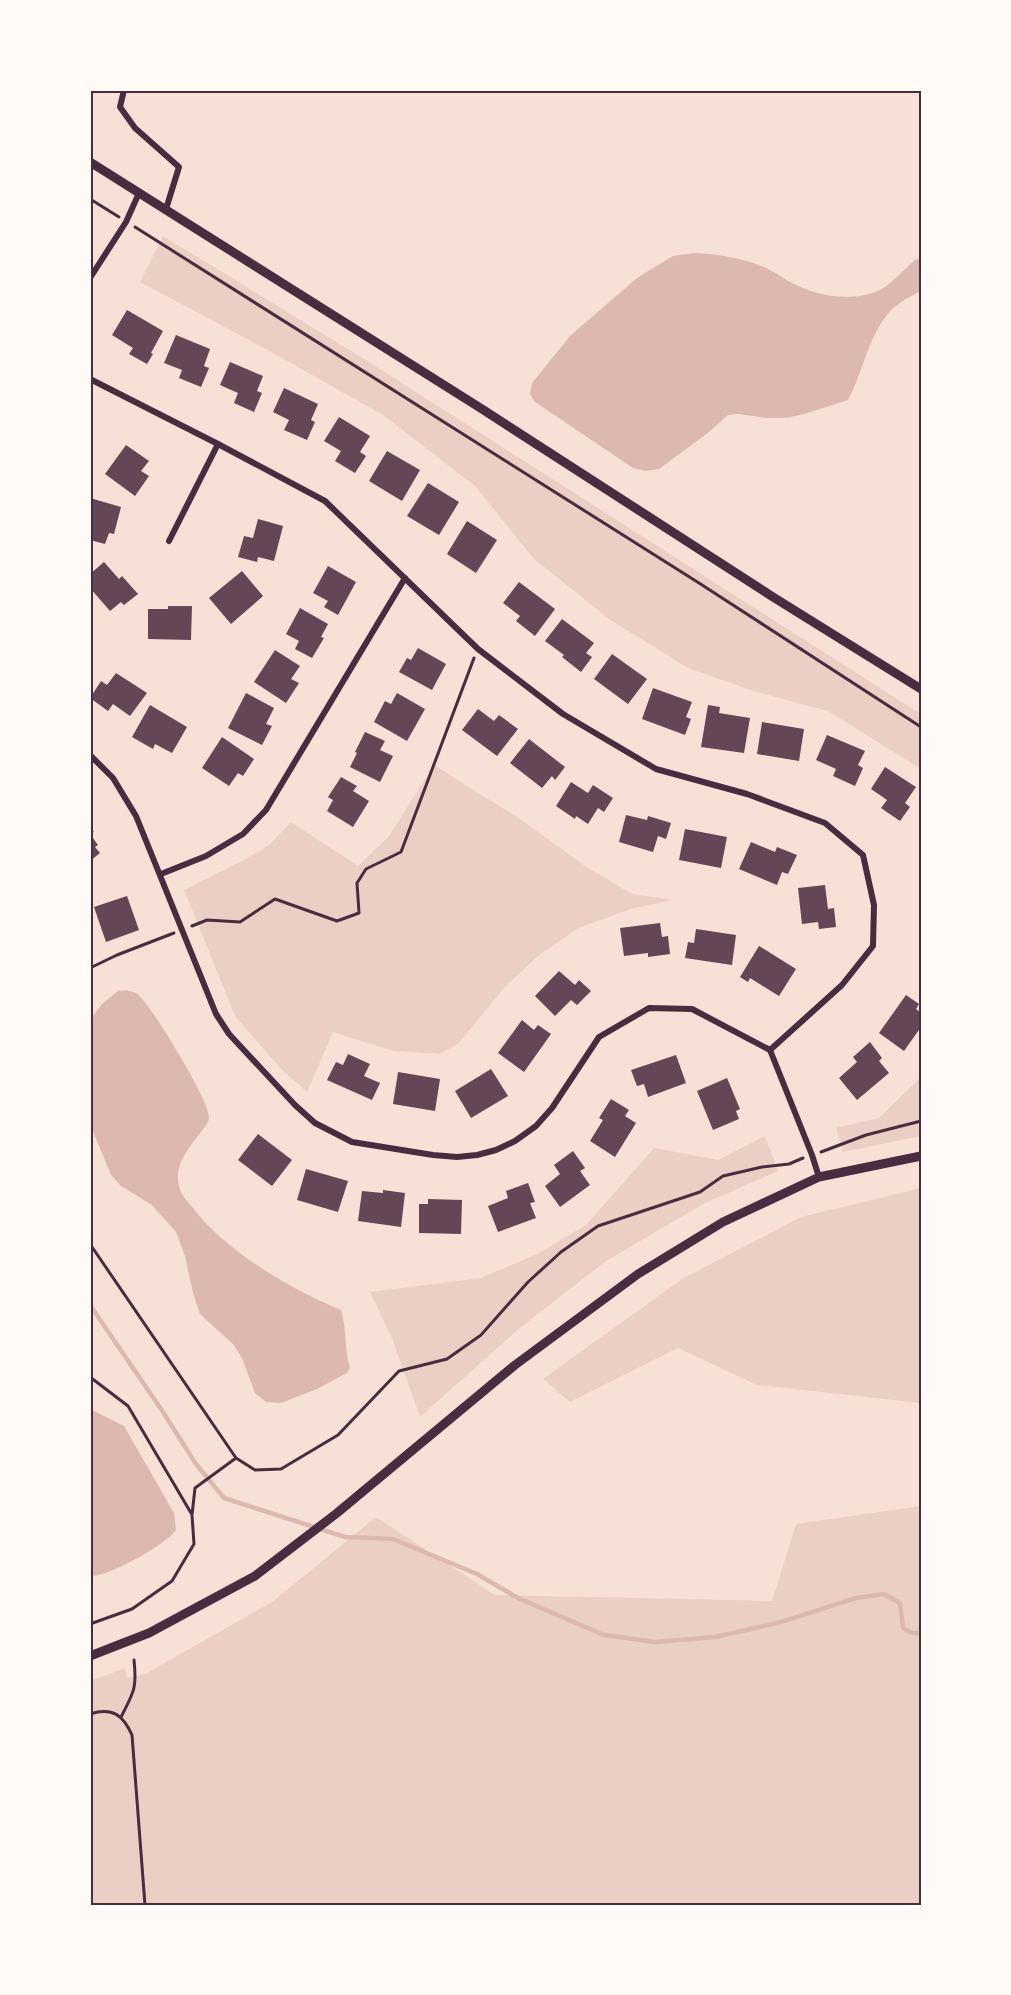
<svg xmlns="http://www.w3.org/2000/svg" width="1011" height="1995" font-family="'Fira Sans',sans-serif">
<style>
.green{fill:#ebcfc5}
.water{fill:#dcb8b0}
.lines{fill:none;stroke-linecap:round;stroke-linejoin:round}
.stream{stroke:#dcb8b0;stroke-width:4.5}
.building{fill:#644757}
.path{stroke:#4a2c40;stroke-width:3}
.minor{stroke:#4a2c40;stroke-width:6}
.secondary{stroke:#4a2c40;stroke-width:9}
.neatline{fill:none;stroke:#4a2c40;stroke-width:2}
</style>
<rect width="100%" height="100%" fill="#f7e1d7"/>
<g class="green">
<polygon points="163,236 361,357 921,714 921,769 828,711 756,692 688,668 609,619 533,558 475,486 383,415 264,348 140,282"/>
<polygon points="434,765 523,821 585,866 632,894 673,900 634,908 578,928 538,956 504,988 459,1043 440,1054 393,1051 333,1032 307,1092 281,1069 235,1016 184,890 242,861 269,845 291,822 358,866 389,836"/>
<polygon points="921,1077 921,1136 843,1152 836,1128 879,1118"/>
<polygon points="765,1136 778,1171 705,1203 606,1261 521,1327 420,1417 392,1338 370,1292 481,1278 537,1254 586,1225 654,1148 718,1160"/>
<polygon points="921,1188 921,1403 757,1385 678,1348 570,1402 543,1379 682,1279 801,1217"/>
<polygon points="921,1506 921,1905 90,1905 90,1681 125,1668 127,1678 145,1674 272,1602 376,1517 495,1595 772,1601 796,1524"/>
</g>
<g class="water">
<path d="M 694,253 C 718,254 744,258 766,268 C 776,272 785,280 794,284 C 819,297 854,302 880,290 C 892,284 904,269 915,260 L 921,258 L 921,291 C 909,297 895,304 887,315 C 867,340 863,373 848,400 L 808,413 L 786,418 L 765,418 L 739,414 L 728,415 L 709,432 L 659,469 L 646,471 L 633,468 L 535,402 L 530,394 L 532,383 L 570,336 L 637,278 L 673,256 Z"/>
<path d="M 127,990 C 128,991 135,992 136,993 C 150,1002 210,1102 209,1117 C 209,1123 204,1128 201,1132 C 188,1149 172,1167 180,1189 C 182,1196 188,1202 193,1208 C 224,1250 292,1290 341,1310 C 347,1329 344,1349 350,1368 L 347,1373 L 317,1389 L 281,1403 L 266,1402 L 255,1393 L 242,1358 L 234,1345 L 200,1314 L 193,1293 L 185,1256 L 176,1232 L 152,1205 L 121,1186 L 111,1175 L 90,1124 L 90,1020 L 102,1004 L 118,991 Z"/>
<path d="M 90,1409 L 124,1426 L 174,1513 L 176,1530 C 165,1545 109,1577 90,1576 L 93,1530 L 90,1502 Z"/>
</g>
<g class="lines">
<polyline class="stream" points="90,1305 163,1412 196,1464 224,1498 345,1537 393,1539 477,1574 518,1598 604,1635 655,1642 715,1637 778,1623 856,1598 884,1594 900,1603 903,1628 912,1633 921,1633"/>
</g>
<g class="building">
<polygon points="127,310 163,331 151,353 153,354 147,364 129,354 133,348 112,335"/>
<polygon points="176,335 210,349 204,366 209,368 201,387 179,378 182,370 164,363"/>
<polygon points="230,362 263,376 257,391 262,393 254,412 234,403 238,393 220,385"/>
<polygon points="284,388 318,404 311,420 315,422 307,440 284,430 289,420 273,412"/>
<polygon points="339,417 370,436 360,452 366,456 355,473 335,461 341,451 324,441"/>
<polygon points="126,445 149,461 141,471 149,476 135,496 105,474"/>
<polygon points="387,451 420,470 402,501 369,481"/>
<polygon points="428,483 459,502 439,535 407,516"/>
<polygon points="90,498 121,507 114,534 109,533 105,544 90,540"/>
<polygon points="258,519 283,526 274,561 258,557 257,562 238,557 244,536 253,538"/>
<polygon points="467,521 497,540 476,573 447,554"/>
<polygon points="104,562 119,579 122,576 138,594 124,605 121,602 110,611 90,588 90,574"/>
<polygon points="328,566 356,582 338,615 324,607 328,601 313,593"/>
<polygon points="242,571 263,596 231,624 209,598"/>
<polygon points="519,582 555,609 535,636 516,621 520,616 503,603"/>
<polygon points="168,606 192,606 191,640 148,639 148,609 168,609"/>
<polygon points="300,608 328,624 321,637 324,638 312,658 295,649 299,641 286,634"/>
<polygon points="562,619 594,643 586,653 592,657 581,672 562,657 564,655 545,641"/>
<polygon points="418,648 446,664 432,690 399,672 407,658 411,660"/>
<polygon points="275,650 300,666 291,679 299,683 286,703 254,682"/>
<polygon points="612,654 647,679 628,704 594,679"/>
<polygon points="116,673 147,693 130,716 113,704 108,711 90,698 101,681 107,685"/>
<polygon points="653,688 692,702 686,717 691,719 685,735 642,719"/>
<polygon points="246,693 274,708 266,724 272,726 262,745 228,728"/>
<polygon points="397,693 425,709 407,741 374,722 385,701 391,704"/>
<polygon points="150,705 187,727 172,753 155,744 153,749 132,737"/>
<polygon points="708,705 720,707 719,713 750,718 744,753 701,747"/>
<polygon points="478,709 494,721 499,715 518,729 497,756 462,730"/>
<polygon points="762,722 804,729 799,761 757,754"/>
<polygon points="365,732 385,741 380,750 393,756 380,782 350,767 357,753 355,752"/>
<polygon points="827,735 865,751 858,765 863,768 855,786 833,776 836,769 816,760"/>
<polygon points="222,737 254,759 243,776 238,773 229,786 202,768"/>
<polygon points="529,739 565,767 555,780 552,776 542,788 510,763"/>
<polygon points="885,767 916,787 905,803 910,807 900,821 881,808 887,800 871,789"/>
<polygon points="341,777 357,786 353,791 369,801 353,827 327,811 333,800 328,797"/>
<polygon points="571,782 588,793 593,785 613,798 604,812 598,808 588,824 576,816 575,819 556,806"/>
<polygon points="626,815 647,820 648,816 671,823 666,839 658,836 653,852 619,842"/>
<polygon points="90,827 94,832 90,834 98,845 95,847 100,853 90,861"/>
<polygon points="685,829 727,837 721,868 679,860"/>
<polygon points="751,842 775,852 777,847 797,855 788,874 782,872 777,885 739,869"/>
<polygon points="825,885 828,909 834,908 836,927 819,929 818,922 802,924 798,888"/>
<polygon points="127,896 139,930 106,942 94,907"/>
<polygon points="660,923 662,937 668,936 670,954 648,957 648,953 624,956 620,928"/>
<polygon points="696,929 736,935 732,965 685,958 688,942 694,943"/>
<polygon points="759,946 796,969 779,996 750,978 748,982 740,977"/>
<polygon points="559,971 575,985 579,980 591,991 577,1005 571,1000 555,1016 535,996"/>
<polygon points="906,995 919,1004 916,1009 921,1013 921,1027 904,1051 879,1033"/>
<polygon points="522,1020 534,1030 538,1025 551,1034 524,1072 498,1053"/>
<polygon points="870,1042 882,1058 879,1061 889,1073 857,1100 839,1078 857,1062 853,1057"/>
<polygon points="348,1054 370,1064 364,1076 380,1083 372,1100 327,1080 336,1062 343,1065"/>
<polygon points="676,1055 686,1083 648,1097 644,1084 637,1086 631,1070"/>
<polygon points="491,1069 508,1096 471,1118 455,1091"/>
<polygon points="398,1072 440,1079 435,1111 393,1104"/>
<polygon points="727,1078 740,1109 736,1111 739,1119 713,1130 697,1091"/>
<polygon points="611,1099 629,1110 625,1116 636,1123 615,1157 590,1141 603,1120 599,1118"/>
<polygon points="258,1134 292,1160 272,1186 238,1160"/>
<polygon points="573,1151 585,1168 580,1171 590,1185 560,1207 545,1186 560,1174 554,1165"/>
<polygon points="306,1169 348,1181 338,1212 297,1200"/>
<polygon points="528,1183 535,1202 530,1203 536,1218 498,1232 488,1206 508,1198 506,1191"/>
<polygon points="383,1190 405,1193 401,1227 358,1221 362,1191 383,1193"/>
<polygon points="428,1199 462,1200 461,1234 419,1233 419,1204 428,1204"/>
</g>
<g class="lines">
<g class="path">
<polyline points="90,199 119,217"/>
<polyline points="135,227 699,583 921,727"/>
<polyline points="192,926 207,920 240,922 275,899 337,921 359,913 357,883 366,869 401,852 474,658"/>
<polyline points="90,968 117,955 174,933"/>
<polyline points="821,1152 866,1135 921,1121"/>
<polyline points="90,1244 236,1458"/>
<polyline points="90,1377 128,1406 191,1513"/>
<polyline points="90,1624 132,1609 172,1581 194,1544 192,1515 195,1488 236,1458 255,1470 281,1469 338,1435 399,1371 447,1359 481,1335 528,1282 561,1252 598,1226 700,1192 723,1176 762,1167 789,1164 803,1158"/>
<path d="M 90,1714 C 113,1707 123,1715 132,1735 L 145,1905"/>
<path d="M 121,1717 C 134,1692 137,1688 134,1660"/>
</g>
<g class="minor">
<polyline points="124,90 120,107 135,128 179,167 166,209"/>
<polyline points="90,278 126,222 139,193"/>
<polyline points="90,379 218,444 325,501 478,649 563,714 656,769 747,794 825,823 863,855 874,905 873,946 842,985 770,1050"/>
<polyline points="169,541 218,444"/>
<polyline points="90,755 113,778 136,816 216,1014 229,1034 295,1105 315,1123 352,1142 433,1155 457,1157 477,1155 496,1150 515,1141 536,1126 552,1108 599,1037 649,1008 692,1009 770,1050 812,1155 819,1177"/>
<polyline points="161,874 206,856 243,834 266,810 405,578"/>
</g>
<g class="secondary">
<polyline points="90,162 482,409 773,597 921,689"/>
<polyline points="90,1656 149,1633 255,1576 337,1513 515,1365 638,1274 723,1222 819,1177 921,1156"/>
</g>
</g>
<rect width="1011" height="1995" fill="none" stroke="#fffaf5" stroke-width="183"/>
<rect x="92" y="92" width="828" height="1812" class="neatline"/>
</svg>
